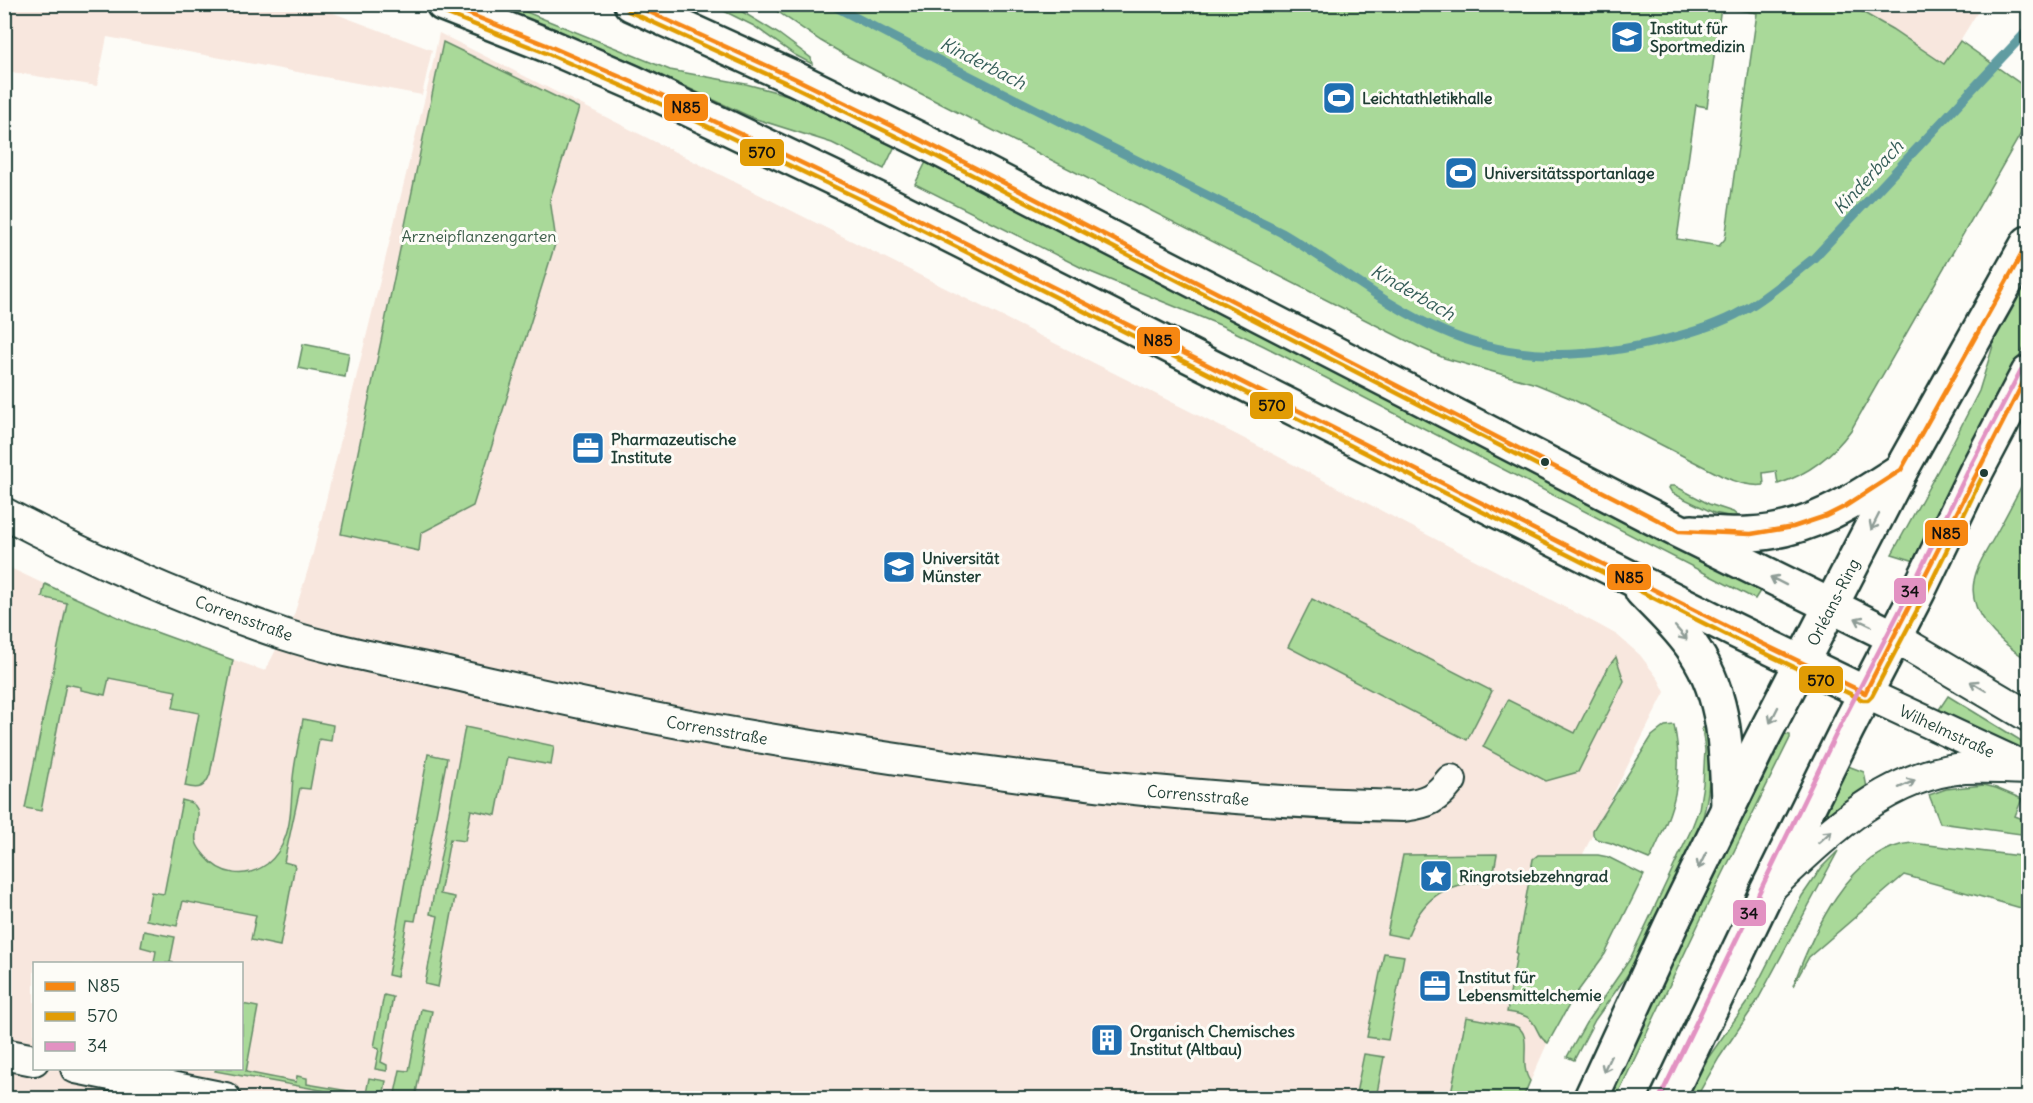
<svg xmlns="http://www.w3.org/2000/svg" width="2033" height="1103" font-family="Delius,sans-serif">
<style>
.built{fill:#f8e7de;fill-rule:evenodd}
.green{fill:#a9d999;stroke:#648b66;stroke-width:1.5;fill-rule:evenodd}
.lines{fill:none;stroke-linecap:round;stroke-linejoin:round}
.stream{stroke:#609ca1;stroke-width:9}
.minor-casing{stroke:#1f3d34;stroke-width:34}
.secondary-casing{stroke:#1f3d34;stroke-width:38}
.primary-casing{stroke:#1f3d34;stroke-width:38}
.minor{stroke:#fdfcf7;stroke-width:30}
.secondary{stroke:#fdfcf7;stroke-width:33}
.primary{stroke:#fdfcf7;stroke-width:33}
.bus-1-casing{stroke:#fdfcf7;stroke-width:9}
.bus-2-casing{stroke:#fdfcf7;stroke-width:9}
.bus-3-casing{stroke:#fdfcf7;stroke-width:9}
.bus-1{stroke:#f68712;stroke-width:4.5}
.bus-2{stroke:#e19c05;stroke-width:4.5}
.bus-3{stroke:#e292c2;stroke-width:4.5}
.oneway{stroke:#8e9c96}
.bus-dot{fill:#1f3d34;stroke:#fdfcf7;stroke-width:2}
.labels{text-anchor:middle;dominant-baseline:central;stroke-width:6;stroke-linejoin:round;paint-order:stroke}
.poi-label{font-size:16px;font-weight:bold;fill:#1f3d34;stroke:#fdfcf7;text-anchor:start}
.park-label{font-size:16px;fill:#3b5c48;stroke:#fdfcf7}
.street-label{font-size:16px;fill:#1f3d34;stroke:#fdfcf7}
.water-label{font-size:18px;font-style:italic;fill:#355d58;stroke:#fdfcf7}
.line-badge{stroke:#fdfcf7;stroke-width:2}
.pale-badge-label{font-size:16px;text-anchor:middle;font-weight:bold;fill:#111}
</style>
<rect width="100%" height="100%" fill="#fdfcf7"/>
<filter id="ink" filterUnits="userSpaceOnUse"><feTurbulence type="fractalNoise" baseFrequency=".0167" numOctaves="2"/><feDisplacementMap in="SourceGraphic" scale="12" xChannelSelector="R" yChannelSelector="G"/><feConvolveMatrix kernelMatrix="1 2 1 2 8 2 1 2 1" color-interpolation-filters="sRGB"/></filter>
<g filter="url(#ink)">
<g class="built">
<polygon points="4,5 306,5 315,6 432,50 422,95 107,37 97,86 5,71"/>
<polygon points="1850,5 1982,5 1945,65 1892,29"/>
<path d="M 439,33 L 1239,436 L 1599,625 L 1617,635 L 1640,655 L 1659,680 L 1665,692 L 1583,854 L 1608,857 L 1644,875 L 1605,954 L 1573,998 L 1550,1037 L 1523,1098 L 5,1098 L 4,565 L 78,600 L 131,623 L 265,671 L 294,615 L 313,553 L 430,77 ZM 34,964 L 242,964 L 242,1068 L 34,1068 Z"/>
</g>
<g class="green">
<polygon points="492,5 509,5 670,70 746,84 795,97 895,146 884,169 832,143 753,118 634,63"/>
<polygon points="712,5 731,5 779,34 811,58 812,64 795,55 754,26"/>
<path d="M 768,5 L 1850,5 L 1892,29 L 1944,64 L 1960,41 L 2028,89 L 2028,121 L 1851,430 C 1832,456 1809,474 1778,484 L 1776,471 L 1763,473 L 1764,485 C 1749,487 1735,482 1722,476 L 1570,398 L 1536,384 L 1444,358 L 1419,347 L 847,56 L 821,41 ZM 1721,7 L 1757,13 L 1725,239 L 1719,246 L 1677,239 L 1696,105 L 1707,107 Z"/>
<polygon points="443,42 579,108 550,199 556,241 473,506 421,533 419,551 341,534"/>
<polygon points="927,160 1097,250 1553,481 1760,591 1755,599 1264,346 1220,325 1088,271 915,184"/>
<polygon points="2028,279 2028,340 1915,561 1892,554 1948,452 1979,391 1996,336"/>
<polygon points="303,344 349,353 345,377 298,368"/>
<path d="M 2028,473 L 2028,660 C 2003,644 1967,616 1974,581 C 1977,564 1988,549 1996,534 C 2007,514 2018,493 2028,473 Z"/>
<polygon points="1670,486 1675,486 1709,504 1733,512 1739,517 1738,518 1714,513 1672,493 1669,488"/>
<path d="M 45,584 L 131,623 L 233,660 L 210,774 C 205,788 199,790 185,786 L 199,713 L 173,708 L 176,691 L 109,678 L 105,695 L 81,690 L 81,687 L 66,684 L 41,811 L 25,808 L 67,603 L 42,597 Z"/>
<polygon points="1312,599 1492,691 1467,740 1288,647"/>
<polygon points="1616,657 1624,681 1578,772 1546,781 1483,747 1508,700 1575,733 1609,666"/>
<polygon points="1948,696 2028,745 2028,756 1938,711"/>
<path d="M 303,719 L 333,725 L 331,741 L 319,739 L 310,789 L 300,788 L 284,862 L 295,865 L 280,946 L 251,940 L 256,915 L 183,901 L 177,926 L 146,920 L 151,892 L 164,894 L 182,800 C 188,802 194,802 197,809 C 201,817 194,831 196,841 C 197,847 201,851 205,856 C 221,876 246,879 267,864 C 275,858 282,847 285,838 C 292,820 291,797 293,778 C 295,758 300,738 303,719 Z"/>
<path d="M 1674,725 C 1685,777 1674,810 1651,857 L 1649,859 L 1644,857 L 1611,843 L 1596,839 L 1593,835 L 1593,830 L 1652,736 L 1665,726 Z"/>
<polygon points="465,727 554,746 551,765 507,757 496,815 471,810 465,841 450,839 440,894 455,897 438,987 425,984 438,916 430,914"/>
<path d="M 1702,728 L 1708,728 C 1710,764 1712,792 1700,826 L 1628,974 L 1595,1020 L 1574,1060 L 1567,1057 L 1586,1023 L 1630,959 L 1691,830 L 1699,809 L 1703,784 L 1705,750 Z"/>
<polygon points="1785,734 1790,735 1790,738 1708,904 1616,1098 1609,1098 1659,989"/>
<polygon points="428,754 447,758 415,921 407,920 397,977 388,975"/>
<polygon points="1848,766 1864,772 1868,793 1827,821 1822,818"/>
<polygon points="1984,785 1996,788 2022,799 2015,816 2028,821 2028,835 1940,823 1929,795 1946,789"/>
<path d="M 1912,843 L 2028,857 L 2028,910 L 1904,875 L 1809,957 L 1793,986 C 1812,935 1849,848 1912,843 Z"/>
<polygon points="1838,851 1756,1003 1719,1058 1696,1098 1686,1098 1708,1058 1750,998 1802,896 1822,867"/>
<path d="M 1497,854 L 1492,883 C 1449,879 1421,897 1407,938 L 1387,934 L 1403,855 Z"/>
<path d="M 1538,855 L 1598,855 L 1608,857 L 1644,875 L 1605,954 L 1573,998 L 1548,1043 C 1536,1037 1538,1023 1527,1017 C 1521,1014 1514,1013 1507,1012 L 1517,953 L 1516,953 L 1533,859 Z"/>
<polygon points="144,931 175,937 170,962 174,963 154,963 156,951 141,947"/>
<polygon points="1384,953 1404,956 1388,1040 1367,1037"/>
<polygon points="384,995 393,997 381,1062 387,1065 387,1071 375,1069 379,1049 374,1047"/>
<polygon points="242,1004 258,1007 246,1072 296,1082 297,1076 307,1078 307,1084 366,1094 369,1078 386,1081 383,1098 365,1098 215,1071 216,1069 242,1068"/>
<polygon points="421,1009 432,1011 415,1098 394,1098 400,1070 409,1071"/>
<path d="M 1466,1017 L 1515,1026 C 1535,1034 1517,1063 1530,1081 L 1523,1098 L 1450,1098 Z"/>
<polygon points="1364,1054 1384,1057 1376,1098 1355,1098"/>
</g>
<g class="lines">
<path class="stream" d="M 830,4 C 967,76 1105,144 1242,213 C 1255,220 1269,226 1282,233 C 1335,264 1384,305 1441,330 C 1514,363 1591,359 1667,339 C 1693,332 1720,324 1744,310 C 1769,296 1791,276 1814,258 L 2028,30"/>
<g class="minor-casing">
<g id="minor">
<path d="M 4,513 C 93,560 188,602 283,634 C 338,652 396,661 452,674 C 567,701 683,726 800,744 C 1000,776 1201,802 1404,806 C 1427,803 1436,799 1451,780"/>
<polyline points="1894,637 2028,716"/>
<polyline points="1865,693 2018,764"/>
<path d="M 1772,886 C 1826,835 1886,775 1964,768 C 1985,767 2007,768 2028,769"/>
<polyline points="4,1054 34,1060"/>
<polyline points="76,1068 225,1098"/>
</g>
</g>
<g class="secondary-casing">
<g id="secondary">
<polyline points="443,4 549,46 632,82 890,205 1734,630 1865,693"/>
<polyline points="631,4 794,78 921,140 1679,531 1894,637"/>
<path d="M 1692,532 C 1711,533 1730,535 1749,534 C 1807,532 1854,501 1901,470"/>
<path d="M 1642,591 C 1660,610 1681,629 1695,651 C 1726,697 1727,755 1728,808"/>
</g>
</g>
<g class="primary-casing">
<g id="primary">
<polyline points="1591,1098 1671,925 1760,743 1901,470 2028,243"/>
<polyline points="1668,1098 1767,891 1847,729 1918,592 1977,470 2028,373"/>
</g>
</g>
<use href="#minor" class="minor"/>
<use href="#secondary" class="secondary"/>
<use href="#primary" class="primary"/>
<g class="bus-1-casing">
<g id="bus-1">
<polyline points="444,4 549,46 632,82 890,205 1734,630 1865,693"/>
<polyline points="632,4 794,78 921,140 1679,531 1751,534 1793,527 1826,516 1844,507 1901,470 2028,243"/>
<polyline points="1865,693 2028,373"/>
</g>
</g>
<g class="bus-2-casing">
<g id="bus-2">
<polyline points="440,11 546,53 629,89 887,212 1731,637 1863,700 1868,700 1872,696 1925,595 1984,473"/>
<polyline points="628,11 791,85 918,147 1545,469"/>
</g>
</g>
<g class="bus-3-casing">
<polyline id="bus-3" points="1661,1095 1840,726 1911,589 1970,467 2021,370"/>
</g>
<use href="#bus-1" class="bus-1"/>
<use href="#bus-2" class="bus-2"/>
<use href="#bus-3" class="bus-3"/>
</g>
<defs><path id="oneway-shaft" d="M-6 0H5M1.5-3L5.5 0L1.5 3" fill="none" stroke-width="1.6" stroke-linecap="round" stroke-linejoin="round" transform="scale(1.5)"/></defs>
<g class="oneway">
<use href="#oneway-shaft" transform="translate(1875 522) rotate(117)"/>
<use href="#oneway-shaft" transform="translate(1778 581) rotate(-153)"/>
<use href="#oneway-shaft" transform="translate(1863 622) rotate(-154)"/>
<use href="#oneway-shaft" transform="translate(1681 633) rotate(49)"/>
<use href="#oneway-shaft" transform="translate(1978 686) rotate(-149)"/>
<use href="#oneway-shaft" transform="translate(1774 715) rotate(117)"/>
<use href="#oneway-shaft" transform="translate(1907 784) rotate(-25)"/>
<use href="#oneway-shaft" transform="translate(1825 837) rotate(-42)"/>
<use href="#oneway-shaft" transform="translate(1702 861) rotate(116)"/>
<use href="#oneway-shaft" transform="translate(1607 1064) rotate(115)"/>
</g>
</g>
<defs>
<g id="university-square" transform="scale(1.725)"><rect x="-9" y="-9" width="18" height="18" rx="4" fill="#1f6fb2" stroke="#fdfcf7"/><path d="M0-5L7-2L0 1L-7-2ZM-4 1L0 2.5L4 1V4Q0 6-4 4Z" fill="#fff"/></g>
<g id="stadium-square" transform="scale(1.725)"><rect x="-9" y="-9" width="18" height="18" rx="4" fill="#1f6fb2" stroke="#fdfcf7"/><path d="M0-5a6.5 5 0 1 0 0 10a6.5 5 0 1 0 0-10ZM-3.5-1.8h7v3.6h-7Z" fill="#fff"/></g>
<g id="office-square" transform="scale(1.725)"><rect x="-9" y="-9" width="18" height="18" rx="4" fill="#1f6fb2" stroke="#fdfcf7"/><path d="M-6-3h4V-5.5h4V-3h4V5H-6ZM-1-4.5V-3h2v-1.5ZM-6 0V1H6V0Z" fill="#fff"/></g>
<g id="sight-square" transform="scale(1.725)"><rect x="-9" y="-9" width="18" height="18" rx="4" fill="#1f6fb2" stroke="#fdfcf7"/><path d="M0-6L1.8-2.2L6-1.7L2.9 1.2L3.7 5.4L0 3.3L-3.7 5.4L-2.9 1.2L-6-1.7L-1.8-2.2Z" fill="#fff"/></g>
<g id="building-square" transform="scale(1.725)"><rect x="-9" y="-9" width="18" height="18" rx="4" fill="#1f6fb2" stroke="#fdfcf7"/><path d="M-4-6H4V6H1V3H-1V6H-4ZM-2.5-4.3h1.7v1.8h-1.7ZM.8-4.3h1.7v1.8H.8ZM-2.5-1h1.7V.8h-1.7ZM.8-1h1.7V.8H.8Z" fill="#fff"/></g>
</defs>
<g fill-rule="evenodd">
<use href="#university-square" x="1627" y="37"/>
<use href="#stadium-square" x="1339" y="98"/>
<use href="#stadium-square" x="1461" y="173"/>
<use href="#office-square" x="588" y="448"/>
<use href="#university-square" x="899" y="567"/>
<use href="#sight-square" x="1436" y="876"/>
<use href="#office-square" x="1435" y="986"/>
<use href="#building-square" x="1107" y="1040"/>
</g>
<g class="bus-dot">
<circle cx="1545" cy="462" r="5"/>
<circle cx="1984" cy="473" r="5"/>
</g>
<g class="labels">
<g class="poi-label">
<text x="1650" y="28">Institut für<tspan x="1650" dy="18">Sportmedizin</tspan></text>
<text x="1362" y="98">Leichtathletikhalle</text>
<text x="1484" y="173">Universitätssportanlage</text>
<text x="611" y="439">Pharmazeutische<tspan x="611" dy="18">Institute</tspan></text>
<text x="922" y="558">Universität<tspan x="922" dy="18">Münster</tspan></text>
<text x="1459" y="876">Ringrotsiebzehngrad</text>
<text x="1458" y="977">Institut für<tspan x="1458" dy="18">Lebensmittelchemie</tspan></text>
<text x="1130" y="1031">Organisch Chemisches<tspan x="1130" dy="18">Institut (Altbau)</tspan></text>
</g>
<g class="park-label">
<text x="479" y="236">Arzneipflanzengarten</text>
</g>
<g class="street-label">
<text transform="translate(1833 602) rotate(-63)">Orléans-Ring</text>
<text transform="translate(244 618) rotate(20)">Corrensstraße</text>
<text transform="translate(717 730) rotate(10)">Corrensstraße</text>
<text transform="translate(1947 731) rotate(25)">Wilhelmstraße</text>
<text transform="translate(1198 795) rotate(5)">Corrensstraße</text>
</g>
<g class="water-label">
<text transform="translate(983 63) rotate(27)">Kinderbach</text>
<text transform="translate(1868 177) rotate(-47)">Kinderbach</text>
<text transform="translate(1413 292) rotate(30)">Kinderbach</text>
</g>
</g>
<g class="line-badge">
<rect x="663" y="93" width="46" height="29" rx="6" fill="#f68712"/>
<rect x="739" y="138" width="46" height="29" rx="6" fill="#e19c05"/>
<rect x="1136" y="326" width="45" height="29" rx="6" fill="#f68712"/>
<rect x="1249" y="391" width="45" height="29" rx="6" fill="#e19c05"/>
<rect x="1924" y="519" width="45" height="28" rx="6" fill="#f68712"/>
<rect x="1606" y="563" width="46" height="28" rx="6" fill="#f68712"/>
<rect x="1893" y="577" width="34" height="28" rx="6" fill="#e292c2"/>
<rect x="1798" y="665" width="46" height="29" rx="6" fill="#e19c05"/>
<rect x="1732" y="899" width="35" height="28" rx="6" fill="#e292c2"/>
</g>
<g class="pale-badge-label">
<text x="686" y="113">N85</text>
<text x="762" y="158">570</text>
<text x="1158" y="346">N85</text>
<text x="1272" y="411">570</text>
<text x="1946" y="539">N85</text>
<text x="1629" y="583">N85</text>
<text x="1910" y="597">34</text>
<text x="1821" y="686">570</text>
<text x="1749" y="919">34</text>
</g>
<rect width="2033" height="1103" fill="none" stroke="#fdfcf7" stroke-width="24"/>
<rect x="12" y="12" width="2009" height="1079" fill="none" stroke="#1f3d34" stroke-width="2" filter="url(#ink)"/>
<rect x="33" y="962" width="210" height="108" fill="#fdfcf7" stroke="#a4b0a9" stroke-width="1.5"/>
<rect x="45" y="982" width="30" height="9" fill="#f68712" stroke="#a4b0a9" stroke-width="1.5"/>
<text x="87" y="992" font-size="18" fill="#1f3d34">N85</text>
<rect x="45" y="1012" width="30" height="9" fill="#e19c05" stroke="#a4b0a9" stroke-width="1.5"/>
<text x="87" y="1022" font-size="18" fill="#1f3d34">570</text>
<rect x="45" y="1042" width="30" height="9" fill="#e292c2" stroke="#a4b0a9" stroke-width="1.5"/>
<text x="87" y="1052" font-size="18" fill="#1f3d34">34</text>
</svg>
